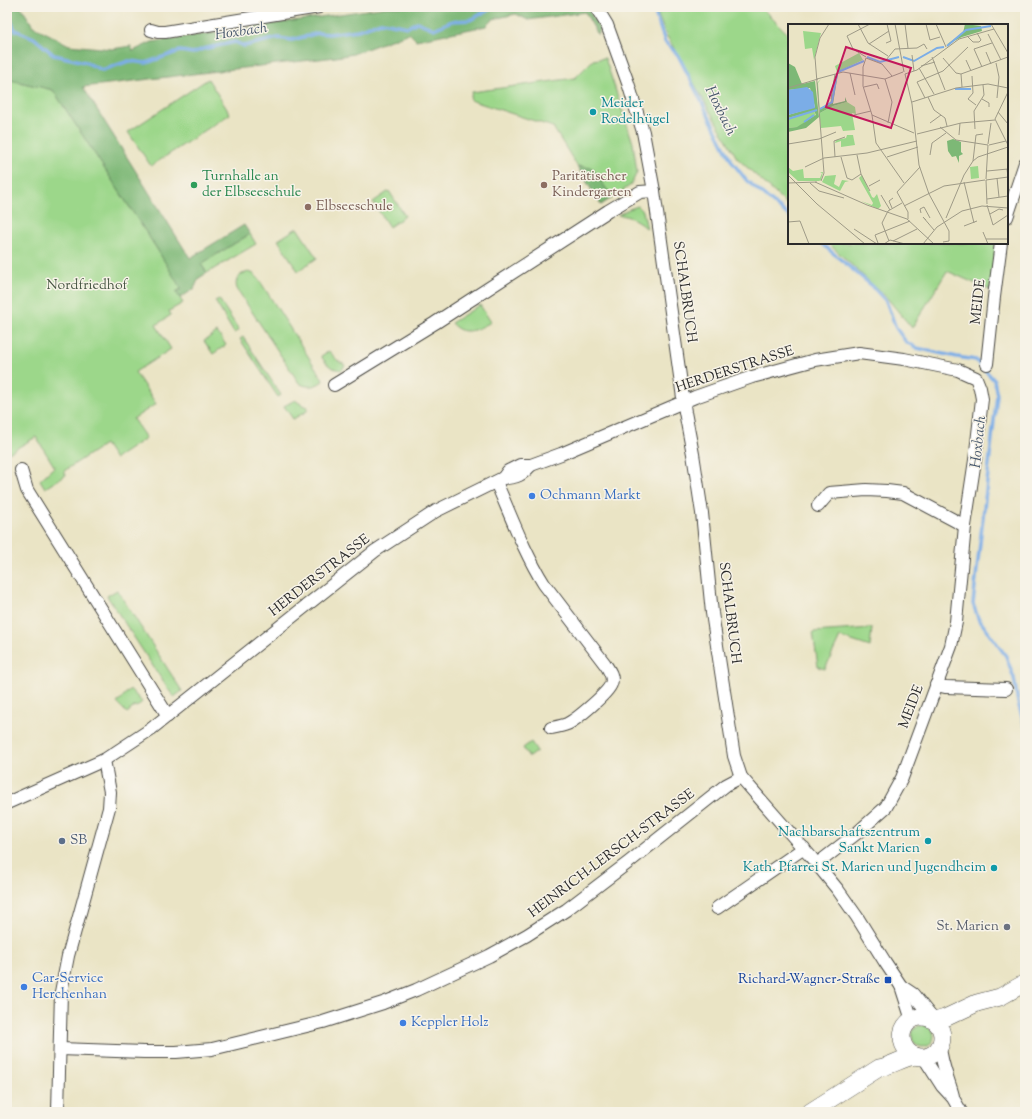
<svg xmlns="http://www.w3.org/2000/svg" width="1032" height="1119" font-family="'Sorts Mill Goudy',serif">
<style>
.green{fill:#9cd78a;stroke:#64815a}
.forest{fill:#7db876;stroke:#547250}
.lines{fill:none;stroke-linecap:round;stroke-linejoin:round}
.stream{stroke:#7bade7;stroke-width:3.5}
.street-casing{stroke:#484742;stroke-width:14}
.secondary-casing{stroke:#484742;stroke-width:18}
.street{stroke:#fff;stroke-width:12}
.secondary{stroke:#fff;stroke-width:17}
.culture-dot{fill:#0f9aa8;stroke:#f7f3e8;stroke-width:1.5}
.leisure-dot{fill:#2e9e5b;stroke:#f7f3e8;stroke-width:1.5}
.education-dot{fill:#8d6e63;stroke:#f7f3e8;stroke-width:1.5}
.shop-dot{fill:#3f7fe0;stroke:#f7f3e8;stroke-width:1.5}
.service-dot{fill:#5c6f8a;stroke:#f7f3e8;stroke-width:1.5}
.worship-dot{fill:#6b7280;stroke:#f7f3e8;stroke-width:1.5}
.transit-dot{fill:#1a4fb4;stroke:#f7f3e8;stroke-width:1.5}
.labels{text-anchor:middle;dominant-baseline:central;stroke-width:3;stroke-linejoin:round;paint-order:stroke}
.culture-label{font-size:14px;fill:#0d838f;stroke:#f7f3e8;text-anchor:end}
.leisure-label{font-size:14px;fill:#27864d;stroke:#f7f3e8;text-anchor:start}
.education-label{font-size:14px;fill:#785e54;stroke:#f7f3e8;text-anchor:start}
.park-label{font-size:14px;fill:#475643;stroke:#f7f3e8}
.street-label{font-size:14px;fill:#2b2b2b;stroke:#f7f3e8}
.shop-label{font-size:14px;fill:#366cbe;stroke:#f7f3e8;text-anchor:start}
.service-label{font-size:14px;fill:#4e5e75;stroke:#f7f3e8;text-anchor:start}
.worship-label{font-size:14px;fill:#5b616d;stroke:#f7f3e8;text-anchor:end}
.transit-label{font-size:14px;fill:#164399;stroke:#f7f3e8;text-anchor:end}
.water-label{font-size:15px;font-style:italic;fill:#47586d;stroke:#f7f3e8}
.inset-river{fill:none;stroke:#7bade7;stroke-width:2}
.inset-road{fill:none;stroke:#9e9a87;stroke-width:1}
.view{fill:#c2185b;fill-opacity:0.15;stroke:#c2185b;stroke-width:2}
.inset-edge{fill:none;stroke:#2b2b2b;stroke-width:2}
</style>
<rect width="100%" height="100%" fill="#f7f3e8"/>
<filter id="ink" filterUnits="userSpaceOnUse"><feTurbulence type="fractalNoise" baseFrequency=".025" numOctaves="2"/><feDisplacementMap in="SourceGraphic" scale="8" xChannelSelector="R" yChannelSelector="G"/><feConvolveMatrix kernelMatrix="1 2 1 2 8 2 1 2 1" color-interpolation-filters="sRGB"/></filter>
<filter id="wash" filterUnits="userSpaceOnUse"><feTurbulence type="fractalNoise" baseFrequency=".012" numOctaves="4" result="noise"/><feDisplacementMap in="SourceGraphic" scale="16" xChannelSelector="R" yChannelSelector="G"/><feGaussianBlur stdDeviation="0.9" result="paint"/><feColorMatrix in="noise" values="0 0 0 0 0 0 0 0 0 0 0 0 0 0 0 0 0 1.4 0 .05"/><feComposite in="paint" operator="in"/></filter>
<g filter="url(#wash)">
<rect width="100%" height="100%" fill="#eae4c5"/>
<g class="green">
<polygon points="651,7 761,7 789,35 789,206 737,158 665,33 657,13"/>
<polygon points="605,58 633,143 637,172 631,185 601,205 553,127 470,100 472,92 575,78 593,60"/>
<polygon points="7,76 11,80 53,90 157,249 182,289 176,292 183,303 169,311 171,315 156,325 171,349 135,372 156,404 133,419 146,438 115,459 105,444 64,471 66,475 45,488 40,480 54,467 54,466 36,437 7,454"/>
<polygon points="208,79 230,114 151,166 128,132"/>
<polygon points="389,191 405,216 389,227 373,202"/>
<path d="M 638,206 L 643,211 L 647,229 C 638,220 630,216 618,215 L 629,209 Z"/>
<polygon points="297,228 317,258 298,271 278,240"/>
<polygon points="250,234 256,244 207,273 201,264"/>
<polygon points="828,243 998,243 990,290 947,271 912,328 887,298"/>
<path d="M 249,272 L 254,274 L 258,278 L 322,378 L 323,381 C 315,387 307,388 299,383 L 237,289 C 234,280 239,273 249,272 Z"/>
<polygon points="219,299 239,330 234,333 215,301"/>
<path d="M 480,305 L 491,322 C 477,330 463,337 451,323 Z"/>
<polygon points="217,332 226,345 213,354 204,341"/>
<polygon points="243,337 281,395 278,397 240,339"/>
<path d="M 329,351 L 338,361 L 345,365 L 342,370 C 331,369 327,365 321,356 Z"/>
<polygon points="295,400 302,405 308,407 307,411 293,419 284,406"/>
<polygon points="117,590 182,691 174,697 168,689 107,596"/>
<polygon points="872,628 870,647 840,637 825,669 818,667 813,632"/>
<polygon points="130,689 142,702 137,707 135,706 127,713 117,703"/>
<polygon points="531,742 537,751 529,757 523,748"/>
<circle cx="923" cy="1036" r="11"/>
</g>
<g class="forest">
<polygon points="7,7 21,7 33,26 69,45 112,49 131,46 133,51 152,42 387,7 587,7 600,30 598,35 585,12 528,20 516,14 493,19 486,26 416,40 409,33 353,54 336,57 83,87 190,258 244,225 250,234 201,264 207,273 199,278 194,289 180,298 176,292 181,289 157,249 53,90 11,80 7,76"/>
<polygon points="577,166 592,168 612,197 601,205"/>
</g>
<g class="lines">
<g class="stream">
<polyline points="645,7 655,13 665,42 678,55 732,162 747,181 789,216"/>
<polyline points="7,12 15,30 34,38 54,55 85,62 102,70 129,61 146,63 180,51 193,53 203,49 235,42 244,46 278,38 292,40 318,33 329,34 358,30 381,22 408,27 417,22 434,29 452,21 470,20 494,7"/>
<polyline points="821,243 871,285 886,301 896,328 906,342 917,348 957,357 976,360 994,380 997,395 973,604 978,618 1006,656 1014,678 1018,703 1025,726"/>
</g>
</g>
</g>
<g filter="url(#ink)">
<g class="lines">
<g class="street-casing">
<g id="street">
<polyline points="596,7 607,25 628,83 643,132 654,191 685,412 693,454 702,513 712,613 734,756 741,777 811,857 838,890 857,917 885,962 901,986 910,1014 909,1021"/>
<polyline points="151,30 158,32 165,32 319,7"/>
<polyline points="1007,217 1025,163"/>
<polyline points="987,364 994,297 1001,243"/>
<polyline points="334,385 435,323 608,211 640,192 654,191"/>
<polyline points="21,470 27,490 168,716"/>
<polyline points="503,478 508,471 520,465 531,465 561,454 695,397 752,377 815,360 859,353 904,359 958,370 976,378 980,388 982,399 975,460 965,526 956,622 951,646 902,778 886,807 857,833 817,864"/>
<path d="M 496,482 C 511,516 524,552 544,584 L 605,664 C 609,670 614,677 611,684 C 608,693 576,720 567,724 C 562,726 556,727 551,728"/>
<polyline points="818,506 829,493 866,490 887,491 903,493 965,526"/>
<polyline points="936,685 945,687 1006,689"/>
<path d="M 7,803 L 104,760 L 151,729 L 375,551 L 436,511 L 503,478 C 517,478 522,475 531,465"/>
<polyline points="717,908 804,848"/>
<polyline points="901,986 913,994 933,1019"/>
<path d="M 940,1046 C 941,1064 949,1080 953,1096"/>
<polyline points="60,1049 144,1052 176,1052 212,1049 323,1022 383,1003 416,990 489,956 527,935 566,910 629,862 726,785 741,777"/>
<polyline points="922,1057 926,1061 942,1086 953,1098 961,1112"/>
<polyline points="58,1112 61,992 68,956 109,808 110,792 104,760"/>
</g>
</g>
<g class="secondary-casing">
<g id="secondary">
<circle cx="922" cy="1037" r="20"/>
<polyline points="935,1021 945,1018 977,1003 1000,997 1025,983"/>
<path d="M 810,1112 L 879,1068 C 892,1066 903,1057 916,1056"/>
</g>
</g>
<use href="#street" class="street"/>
<use href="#secondary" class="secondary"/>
</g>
</g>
<g class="culture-dot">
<circle cx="593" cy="112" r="4"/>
<circle cx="928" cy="841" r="4"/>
<circle cx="994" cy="868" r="4"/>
</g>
<circle class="leisure-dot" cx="194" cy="185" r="4"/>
<g class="education-dot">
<circle cx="544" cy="185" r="4"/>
<circle cx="308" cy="207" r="4"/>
</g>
<g class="shop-dot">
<circle cx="532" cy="496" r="4"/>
<circle cx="24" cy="987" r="4"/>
<circle cx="403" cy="1023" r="4"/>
</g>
<circle class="service-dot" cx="62" cy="841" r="4"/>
<circle class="worship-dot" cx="1007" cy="927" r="4"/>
<rect class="transit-dot" x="884" y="976" width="8" height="8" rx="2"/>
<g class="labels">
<g class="culture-label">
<text x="601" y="104" text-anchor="start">Meider<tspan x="601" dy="16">Rodelhügel</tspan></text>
<text x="920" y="833">Nachbarschaftszentrum<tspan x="920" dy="16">Sankt Marien</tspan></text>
<text x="986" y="868">Kath. Pfarrei St. Marien und Jugendheim</text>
</g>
<g class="leisure-label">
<text x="202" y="177">Turnhalle an<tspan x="202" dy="16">der Elbseeschule</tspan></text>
</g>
<g class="education-label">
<text x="552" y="177">Paritätischer<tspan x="552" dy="16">Kindergarten</tspan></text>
<text x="316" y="207">Elbseeschule</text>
</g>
<g class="park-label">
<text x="87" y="286">Nordfriedhof</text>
</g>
<g class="street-label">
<text transform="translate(684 292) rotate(82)">SCHALBRUCH</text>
<text transform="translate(979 302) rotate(-84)">MEIDE</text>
<text transform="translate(735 370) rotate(-18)">HERDERSTRASSE</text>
<text transform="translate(320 576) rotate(-38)">HERDERSTRASSE</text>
<text transform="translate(729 613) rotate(83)">SCHALBRUCH</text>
<text transform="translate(912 707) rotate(-69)">MEIDE</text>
<text transform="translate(612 854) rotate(-37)">HEINRICH-LERSCH-STRASSE</text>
</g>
<g class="shop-label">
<text x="540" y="496">Ochmann Markt</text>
<text x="32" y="979">Car-Service<tspan x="32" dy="16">Herchenhan</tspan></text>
<text x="411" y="1023">Keppler Holz</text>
</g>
<g class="service-label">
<text x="70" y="841">SB</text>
</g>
<g class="worship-label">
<text x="999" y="927">St. Marien</text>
</g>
<g class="transit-label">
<text x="880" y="980">Richard-Wagner-Straße</text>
</g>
<g class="water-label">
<text transform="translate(241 32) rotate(-8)">Hoxbach</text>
<text transform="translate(720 111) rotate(64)">Hoxbach</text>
<text transform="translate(979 442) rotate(-84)">Hoxbach</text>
</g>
</g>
<g transform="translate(788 24)">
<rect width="220" height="220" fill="#eae4c5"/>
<path d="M 15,7 L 33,9 L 26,36 L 24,24 L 17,25 ZM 71,29 L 75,36 L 49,48 L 47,42 ZM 33,55 L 30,59 L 32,89 L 45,82 L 59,78 L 67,83 L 68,90 L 64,89 L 67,106 L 55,107 L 53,102 L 33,104 L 33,108 L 29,59 ZM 26,87 L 28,92 L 21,98 L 10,103 L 0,104 L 0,94 ZM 59,111 L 65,111 L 67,121 L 53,123 L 53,117 L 47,119 L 48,116 L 58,114 ZM 190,142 L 191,154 L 183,155 L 182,143 ZM 0,143 L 5,147 L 15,145 L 16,154 L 32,154 L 34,149 L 32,148 L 35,148 L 33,156 L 31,157 L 10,157 L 0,148 ZM 48,151 L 46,160 L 51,163 L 54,156 L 61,157 L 57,158 L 52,167 L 34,158 L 37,152 ZM 74,151 L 84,173 L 86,174 L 89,170 L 93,182 L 90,185 L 73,177 L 84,181 L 85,179 L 71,154 Z" fill="#9cd78a"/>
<path d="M 177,0 L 193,2 L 194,7 L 174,13 L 158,21 L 175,9 ZM 0,39 L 7,43 L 14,60 L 27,57 L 31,93 L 18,104 L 0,108 L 0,104 L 9,103 L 28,91 L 26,87 L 0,94 L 0,91 L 27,83 L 22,64 L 0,66 ZM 50,49 L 45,80 L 57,77 L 57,73 L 59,78 L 45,82 L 32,89 L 32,84 L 42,80 ZM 165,115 L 173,118 L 173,128 L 175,130 L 171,132 L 171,139 L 168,132 L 164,133 L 160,127 L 159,117 Z" fill="#7db876"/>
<path d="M 19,63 L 25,68 L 27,84 L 0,91 L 0,66 Z" fill="#7bade7"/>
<path class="inset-river" d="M 159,22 L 178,6 L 203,2M 79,33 L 92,38 L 111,33M 115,33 L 126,37 L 149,24 L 156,23M 50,48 L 76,37M 167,65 L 183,65M 32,85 L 44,78 L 49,50M 0,95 L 29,86M 16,98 L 26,91"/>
<path class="inset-road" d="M 70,0 L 80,19 L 100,32M 107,0 L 116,48M 117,0 L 120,24M 138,0 L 142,16 L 152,13M 148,0 L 158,23M 203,0 L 220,29M 200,10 L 213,36M 179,12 L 185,18 L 191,18 L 193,16 L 189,9M 98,19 L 103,17 L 99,0M 81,20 L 101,7M 198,28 L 203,40M 124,31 L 126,47M 78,33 L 65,25 L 59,12 L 82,0M 144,33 L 157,66M 155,34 L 168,49 L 173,50M 98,36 L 107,25 L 129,24 L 136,20 L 139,25M 178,36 L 183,47M 208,39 L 211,53 L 209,74M 133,42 L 147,38M 194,43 L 186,25 L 204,19M 131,44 L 146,70M 62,49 L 67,71M 117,50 L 124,80 L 131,141 L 141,170 L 161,207 L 161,217 L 155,218M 117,50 L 129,46 L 171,15 L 206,5M 173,50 L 220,33M 173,50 L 174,63M 104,52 L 94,40 L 78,34 L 75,43 L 75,62 L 84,91 L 88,119 L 116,159M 184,52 L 185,69 L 180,75 L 188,81M 29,55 L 55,48 L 97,55 L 115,48M 97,55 L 104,78 L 100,99M 76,63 L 89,60 L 91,65M 0,64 L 30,55M 220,68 L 207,95 L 220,121M 140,73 L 146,86 L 157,94 L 159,102M 137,74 L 129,58 L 155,47 L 180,23M 43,75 L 47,50M 194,75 L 201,79 L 201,83M 124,78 L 168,64 L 200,60 L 220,64M 210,88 L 220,100M 66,91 L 83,87M 84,91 L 126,109M 142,99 L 153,91M 152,103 L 168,116 L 200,121M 187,105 L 186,87 L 196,71 L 195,61M 129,110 L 173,99 L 207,96M 171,111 L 172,99M 0,120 L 31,115 L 48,108M 200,120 L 203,99M 201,121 L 218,117M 142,131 L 144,119 L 158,109M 47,133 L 46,117 L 57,113M 53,133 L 59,154 L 64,156 L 73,150 L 69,131M 99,133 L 130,123M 185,137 L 188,111 L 195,110M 17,143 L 36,134 L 79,129 L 129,117M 199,147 L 220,145M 73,150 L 82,167M 0,151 L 29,180 L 77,220M 209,154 L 211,173M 198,155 L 200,121M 198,156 L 220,153 L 219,145M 198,156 L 199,180M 33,157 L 36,149 L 27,33 L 32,14 L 41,0M 27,158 L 79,181 L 119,195 L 146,220M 176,158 L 186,199M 0,159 L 29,158M 22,159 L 31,167 L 56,174M 81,162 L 92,156M 93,171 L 102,186M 199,175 L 220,172M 199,181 L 205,201 L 220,191M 116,182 L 156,162 L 197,156M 104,184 L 101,177 L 105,174M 133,189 L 132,185 L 136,183 L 142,194M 202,190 L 211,185 L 215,186M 158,194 L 176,151 L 185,137 L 190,133 L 220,123M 120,195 L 120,188 L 109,168 L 132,143M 138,196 L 135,193 L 146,206M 0,198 L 12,197 L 21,220M 176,202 L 189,197M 66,205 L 89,220M 195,208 L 200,220M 198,215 L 220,215M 101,217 L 94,199 L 100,187 L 114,179M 105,217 L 129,205M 90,219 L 87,211 L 122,197M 96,220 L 102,216 L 117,220M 135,220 L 149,203 L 174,187 L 194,182 L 220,184"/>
<path class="view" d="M 58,23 L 123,44 L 103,104 L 38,83 Z"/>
<rect width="220" height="220" class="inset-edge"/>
</g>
<rect width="1032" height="1119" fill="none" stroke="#f7f3e8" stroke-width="24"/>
</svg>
